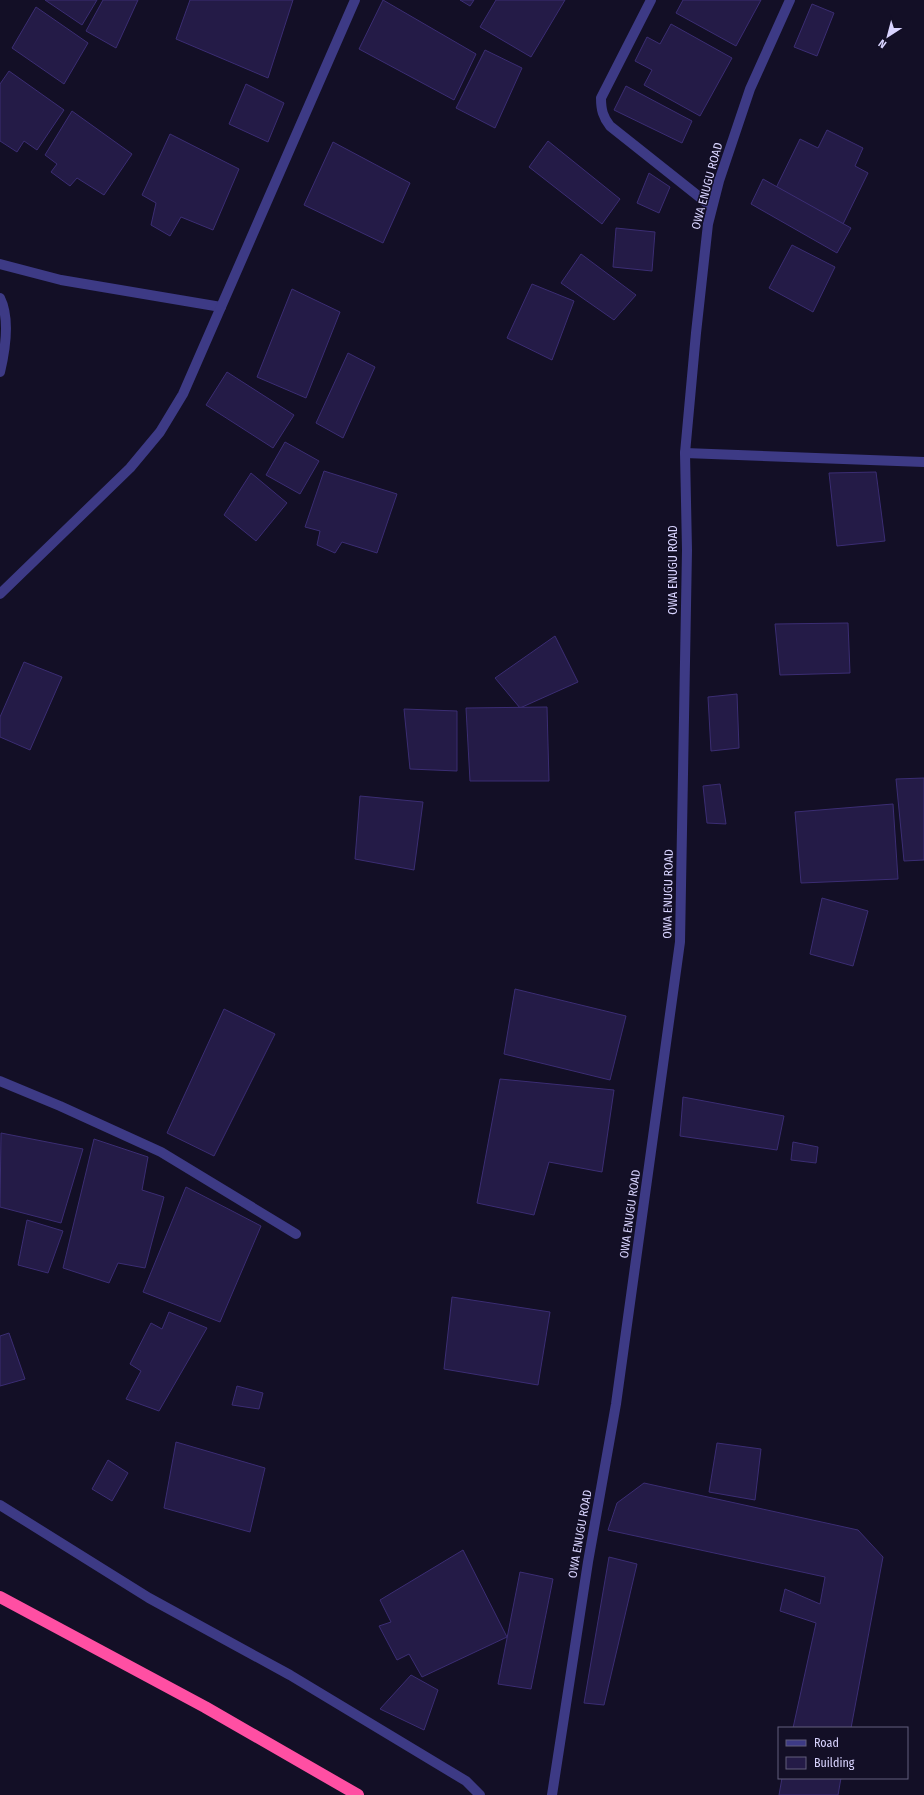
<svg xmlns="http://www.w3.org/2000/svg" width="924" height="1795" font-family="'Fira Sans Condensed',sans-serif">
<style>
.building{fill:#241b47;stroke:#3b2d73}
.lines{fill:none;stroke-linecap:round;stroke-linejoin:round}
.lane{stroke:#3d3a85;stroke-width:10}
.street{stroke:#3d3a85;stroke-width:10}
.highway{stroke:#ff4fa3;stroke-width:12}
.labels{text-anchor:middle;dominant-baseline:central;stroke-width:3;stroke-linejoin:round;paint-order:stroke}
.street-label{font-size:12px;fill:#d9d4ff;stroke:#130f26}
</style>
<rect width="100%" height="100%" fill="#130f26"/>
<g class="building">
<polygon points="45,0 97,0 82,25"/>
<polygon points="103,0 138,0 116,48 86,31"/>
<polygon points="190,0 293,0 268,78 176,39"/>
<polygon points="383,0 476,54 454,100 359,49"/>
<polygon points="460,0 474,0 470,6"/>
<polygon points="496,0 565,0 531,57 480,27"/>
<polygon points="683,0 761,0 736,46 676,13"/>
<polygon points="812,4 834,13 817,56 794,47"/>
<polygon points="36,7 88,43 64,84 12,48"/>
<polygon points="671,24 732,58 700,116 644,85 652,70 635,61 647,37 660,44"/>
<polygon points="485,50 522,68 495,128 456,108"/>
<polygon points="9,71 64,110 37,150 24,141 17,152 0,141 0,84"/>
<polygon points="246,84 284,103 268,142 229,124"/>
<polygon points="626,86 692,121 682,143 614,110"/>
<polygon points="72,111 132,154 104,195 77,178 70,186 51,172 57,164 45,155"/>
<polygon points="827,130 863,148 855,166 868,173 843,224 775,190 800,139 818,148"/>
<polygon points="170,134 239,169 213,230 181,217 170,236 151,225 156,203 142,195"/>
<polygon points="548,141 620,199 602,224 529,167"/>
<polygon points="333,142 410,183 383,243 304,205"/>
<polygon points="649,173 670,187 659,213 637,203"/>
<polygon points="763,179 851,228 837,253 751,204"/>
<polygon points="616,228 655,232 652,271 613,267"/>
<polygon points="792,245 835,267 813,312 769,288"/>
<polygon points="581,254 636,295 614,320 561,283"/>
<polygon points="532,284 574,301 552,360 507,338"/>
<polygon points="292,289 340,312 306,398 257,377"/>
<polygon points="348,353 375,367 343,438 316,423"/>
<polygon points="227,372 294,415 273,448 206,405"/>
<polygon points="285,442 319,461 300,494 266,475"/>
<polygon points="324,471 397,494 377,553 342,542 335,553 317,545 320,531 305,527"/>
<polygon points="876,472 885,541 837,546 829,473"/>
<polygon points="251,473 287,503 256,541 224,515"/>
<polygon points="848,623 850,673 780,675 775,624"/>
<polygon points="555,636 578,682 520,708 495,678"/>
<polygon points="24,662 62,677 30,750 0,737 0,717"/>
<polygon points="737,694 739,748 711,751 708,697"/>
<polygon points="547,707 549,781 470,781 466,708"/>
<polygon points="404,709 457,711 457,771 410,769"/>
<polygon points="924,778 924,860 904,861 896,779"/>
<polygon points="720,784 726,824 707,823 703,786"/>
<polygon points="360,796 423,802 414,870 355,859"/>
<polygon points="893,804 898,879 801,883 795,812"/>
<polygon points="822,898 868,911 853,966 810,954"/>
<polygon points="515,989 626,1016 610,1080 504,1054"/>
<polygon points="224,1009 275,1034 214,1156 167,1133"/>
<polygon points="500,1079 614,1090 602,1172 549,1162 534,1215 477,1203"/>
<polygon points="683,1097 784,1116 777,1150 680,1136"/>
<polygon points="1,1133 83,1149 61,1223 0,1207"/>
<polygon points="94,1139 148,1157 142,1190 164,1197 145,1268 118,1263 109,1283 63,1268"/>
<polygon points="793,1142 818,1147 816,1163 791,1160"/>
<polygon points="186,1187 261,1226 220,1322 143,1292"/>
<polygon points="27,1220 63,1231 48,1273 18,1265"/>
<polygon points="452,1297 550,1312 538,1385 444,1369"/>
<polygon points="169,1312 207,1328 159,1411 126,1399 141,1371 130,1364 151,1323 162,1329"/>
<polygon points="9,1333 25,1379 0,1386 0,1336"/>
<polygon points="237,1386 263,1393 259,1409 232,1405"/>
<polygon points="176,1442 265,1468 250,1532 164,1508"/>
<polygon points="717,1443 761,1449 755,1500 709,1492"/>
<polygon points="108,1460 128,1473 112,1501 92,1489"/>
<polygon points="644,1483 858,1530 883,1557 851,1728 793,1728 816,1623 780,1611 785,1589 820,1604 825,1577 608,1530 617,1503"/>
<polygon points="463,1550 507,1637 422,1677 409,1654 397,1660 379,1626 391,1622 380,1600"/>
<polygon points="609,1557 637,1564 604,1705 584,1703"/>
<polygon points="520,1572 553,1579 531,1689 498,1684"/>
<polygon points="411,1675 438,1690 424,1730 380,1709"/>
<polygon points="782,1778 841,1778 838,1795 779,1795"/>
</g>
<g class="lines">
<path class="lane" d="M 651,0 L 601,98 C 601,110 603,117 610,126 L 712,207"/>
<g class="street">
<polyline points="0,264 61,280 221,307"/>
<path d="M 0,298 C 10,318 5,351 0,372"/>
<polyline points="685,453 924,462"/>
<polyline points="0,594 130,468 160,432 183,394 355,0"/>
<polyline points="0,1081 60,1106 161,1152 296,1234"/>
<polyline points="0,1505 149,1598 290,1675 466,1781 480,1795"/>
<polyline points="552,1795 588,1562 616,1404 680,942 687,550 685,453 696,333 708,224 719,181 750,89 790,0"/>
</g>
<polyline class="highway" points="0,1597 205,1707 358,1795"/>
</g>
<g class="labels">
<g class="street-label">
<text transform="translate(707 186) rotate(-75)">OWA ENUGU ROAD</text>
<text transform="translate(673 570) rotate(-90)">OWA ENUGU ROAD</text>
<text transform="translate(668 894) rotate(-89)">OWA ENUGU ROAD</text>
<text transform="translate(630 1214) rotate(-82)">OWA ENUGU ROAD</text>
<text transform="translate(580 1534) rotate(-80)">OWA ENUGU ROAD</text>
</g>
</g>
<rect x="778" y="1727" width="130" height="52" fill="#130f26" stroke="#625e7d"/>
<rect x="786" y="1740" width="20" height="6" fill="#3d3a85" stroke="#625e7d"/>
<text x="814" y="1747" font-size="12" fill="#d9d4ff">Road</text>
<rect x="786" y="1757" width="20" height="12" fill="#241b47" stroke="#625e7d"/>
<text x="814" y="1767" font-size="12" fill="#d9d4ff">Building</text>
<g transform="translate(888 36) rotate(216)" stroke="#130f26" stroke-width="3" paint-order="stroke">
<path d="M0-3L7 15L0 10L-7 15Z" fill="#d9d4ff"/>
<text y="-6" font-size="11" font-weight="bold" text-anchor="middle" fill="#d9d4ff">N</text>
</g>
</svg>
